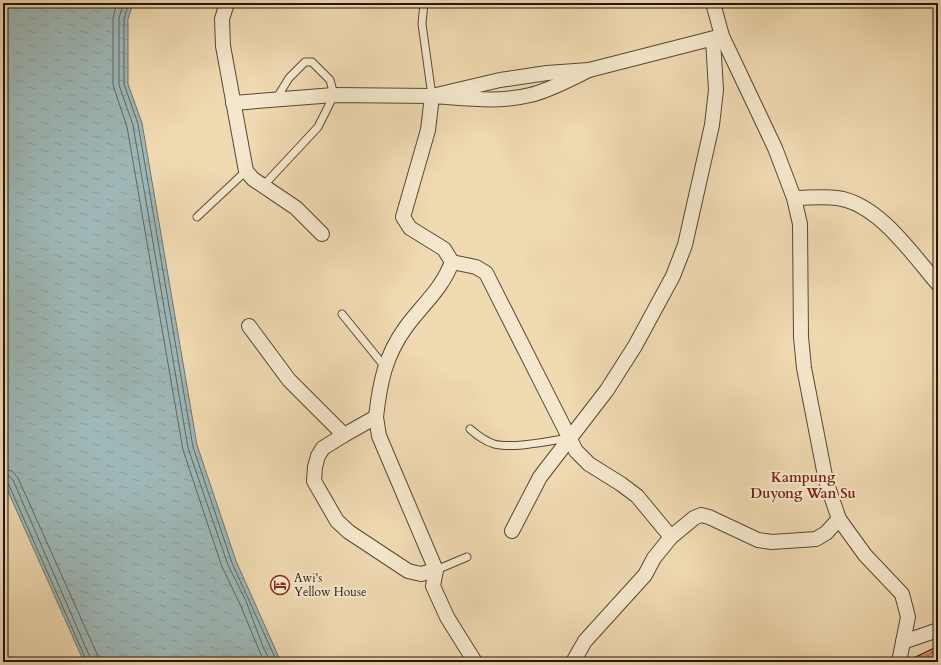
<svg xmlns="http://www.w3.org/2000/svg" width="941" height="665" font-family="Cardo,serif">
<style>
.water{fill:url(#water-ripples);stroke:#6d7872}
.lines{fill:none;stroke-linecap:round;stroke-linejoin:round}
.shore{stroke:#606860;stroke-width:1}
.building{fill:url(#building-cross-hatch);stroke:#23170a}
.service-casing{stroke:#564834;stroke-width:9}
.minor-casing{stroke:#564834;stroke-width:16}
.service{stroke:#f5e7cd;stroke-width:7}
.minor{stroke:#f5e7cd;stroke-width:14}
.labels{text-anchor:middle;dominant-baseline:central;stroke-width:4;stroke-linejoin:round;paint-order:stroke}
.poi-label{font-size:12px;fill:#23170a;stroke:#f5e7cd;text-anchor:start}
.quarter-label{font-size:14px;font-weight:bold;fill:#7a1f14;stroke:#f5e7cd}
</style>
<defs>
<pattern id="water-ripples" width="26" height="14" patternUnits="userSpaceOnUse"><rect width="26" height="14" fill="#9eb8b7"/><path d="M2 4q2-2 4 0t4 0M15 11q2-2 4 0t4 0" fill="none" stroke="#889d9c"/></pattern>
<pattern id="building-cross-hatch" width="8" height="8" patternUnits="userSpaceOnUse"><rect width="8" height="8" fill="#da9173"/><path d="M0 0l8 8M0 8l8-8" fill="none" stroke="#b0755d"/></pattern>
</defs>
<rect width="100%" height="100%" fill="#f0dab2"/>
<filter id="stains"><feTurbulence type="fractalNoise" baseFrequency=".005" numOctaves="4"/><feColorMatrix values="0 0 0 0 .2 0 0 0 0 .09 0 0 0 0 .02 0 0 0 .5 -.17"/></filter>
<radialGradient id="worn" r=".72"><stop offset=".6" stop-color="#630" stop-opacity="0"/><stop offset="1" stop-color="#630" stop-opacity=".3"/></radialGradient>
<polygon class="water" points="3,3 133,3 128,19 128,84 142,123 197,445 236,561 281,662 84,662 3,480"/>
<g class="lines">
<g class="shore">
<polyline points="117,3 113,18 113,85 127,127 183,450 222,567 240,604 264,662"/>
<polyline points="124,3 119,18 119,85 133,125 188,448 228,565 246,601 263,647 271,662"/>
<polyline points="129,3 124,19 124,84 138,124 193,447 232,563 277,662"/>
<polyline points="3,469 12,471 18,478 97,654 98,662"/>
<polyline points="3,475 9,476 13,480 92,662"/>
<polyline points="3,480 8,483 87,662"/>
</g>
</g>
<polygon class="building" points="934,648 938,655 938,662 905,662"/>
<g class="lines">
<g class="service-casing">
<g id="service">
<polyline points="424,3 422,24 432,96"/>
<polyline points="263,186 318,127 334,95 330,80 312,62 305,62 289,78 276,99"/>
<polyline points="197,217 246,171"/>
<polyline points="342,314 385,367"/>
<path d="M 470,429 C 477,435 484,441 494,444 C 512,449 550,441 569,438"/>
<polyline points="436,570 467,557"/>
</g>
</g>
<g class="minor-casing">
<g id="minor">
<polyline points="227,3 222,19 223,46 246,171 253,179 296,208 322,234"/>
<polyline points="713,3 722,36 775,148 794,198 800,224 801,337 804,368 826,481 839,519 865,555 902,594 908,617 899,662"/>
<path d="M 589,70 C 570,79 551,90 530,95 C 499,103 464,98 432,96 L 428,130 L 403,217 L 410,228 L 444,249 L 452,262 L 476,267 L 486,273 L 576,451 L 589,464 L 621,484 L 637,496 L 671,537"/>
<polyline points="233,103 334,95 432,96 500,80 547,73 589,70 722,36"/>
<path d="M 794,198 C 808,198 824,196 837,198 C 878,203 913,255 938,284"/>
<polyline points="249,326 289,380 344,435 376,417 379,436 436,570 433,586 447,617 475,662"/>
<path d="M 376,417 C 380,382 385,356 406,327 C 423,304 442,289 452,262"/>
<polyline points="344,435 323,448 318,456 315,467 314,481 337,521 349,532 408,571 421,574 436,570"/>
<polyline points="512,531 540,477 607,390 635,346 673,276 685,245 712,125 716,90 713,39"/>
<polyline points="903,642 938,630"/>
<polyline points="573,662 585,641 645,575 654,558 671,537 694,518 701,515 709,517 758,540 772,542 816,539 826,533 839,519"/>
</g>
</g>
<use href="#service" class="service"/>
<use href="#minor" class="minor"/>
</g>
<defs>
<g id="hotel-ring" transform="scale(1)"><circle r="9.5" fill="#f5e7cd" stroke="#8f2418" stroke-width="1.5"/><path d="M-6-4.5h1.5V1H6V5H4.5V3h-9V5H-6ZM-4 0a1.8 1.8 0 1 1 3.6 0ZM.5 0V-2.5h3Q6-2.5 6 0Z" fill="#8f2418"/></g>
</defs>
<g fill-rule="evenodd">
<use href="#hotel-ring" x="280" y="585"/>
</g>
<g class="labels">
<g class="poi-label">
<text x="294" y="578">Awi's<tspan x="294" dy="14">Yellow House</tspan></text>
</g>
<g class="quarter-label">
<text x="803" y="477">Kampung<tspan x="803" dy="16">Duyong Wan Su</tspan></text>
</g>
</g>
<rect width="941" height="665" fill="none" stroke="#f0dab2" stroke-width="16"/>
<rect x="4" y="4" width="933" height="657" fill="none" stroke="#23170a" stroke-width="2"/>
<rect x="8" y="8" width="925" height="649" fill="none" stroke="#23170a"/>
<rect width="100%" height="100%" filter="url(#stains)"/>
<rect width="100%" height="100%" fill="url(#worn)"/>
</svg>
